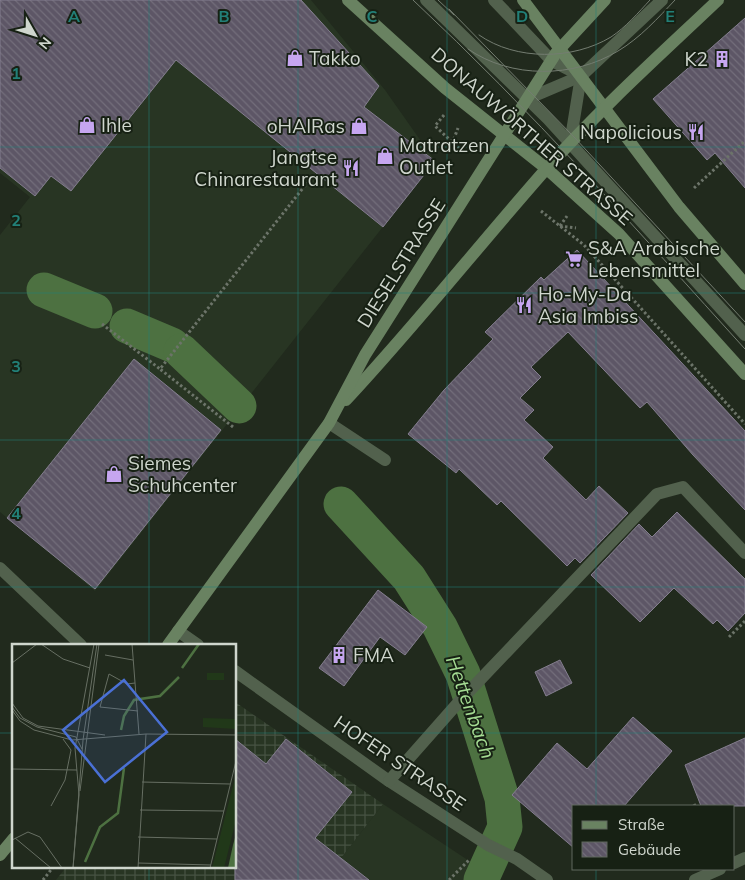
<svg xmlns="http://www.w3.org/2000/svg" width="745" height="880" font-family="Mulish,sans-serif">
<style>
.built{fill:#283523}
.industrial{fill:url(#industrial-grid)}
.lines{fill:none;stroke-linecap:round;stroke-linejoin:round}
.canal{stroke:#4d7141;stroke-width:35}
.building{fill:url(#building-back-hatch);stroke:#847e8f}
.path{stroke:#6c7469;stroke-width:3;stroke-dasharray:2.5 2.5;stroke-linecap:butt}
.service{stroke:#52614d;stroke-width:12}
.minor{stroke:#52614d;stroke-width:12}
.secondary{stroke:#698261;stroke-width:12}
.tram{stroke:#747d71;stroke-width:1}
.grid{fill:none;stroke:#228078;stroke-width:1;stroke-opacity:0.55}
.labels{text-anchor:middle;dominant-baseline:central;stroke-width:4;stroke-linejoin:round;paint-order:stroke}
.poi-label{font-size:19px;fill:#cfd6cd;stroke:#172114;text-anchor:start}
.street-label{font-size:19px;fill:#cfd6cd;stroke:#172114}
.water-label{font-size:20px;font-style:italic;fill:#a5dc93;stroke:#172114}
.inset-river{fill:none;stroke:#4d7141;stroke-width:2.5}
.inset-road{fill:none;stroke:#676f63;stroke-width:1}
.view{fill:#4a70d5;fill-opacity:0.15;stroke:#4a70d5;stroke-width:2.5}
.inset-edge{fill:none;stroke:#cfd6cd;stroke-width:2.5}
.grid-label{font-size:16px;text-anchor:middle;font-weight:bold;fill:#228078;stroke:#172114;stroke-width:4;stroke-linejoin:round;paint-order:stroke}
</style>
<defs>
<pattern id="industrial-grid" width="8" height="8" patternUnits="userSpaceOnUse" patternTransform="scale(1.25)"><rect width="8" height="8" fill="#283523"/><path d="M0 4h8M4 0v8" fill="none" stroke="#465242"/></pattern>
<pattern id="building-back-hatch" width="6" height="6" patternUnits="userSpaceOnUse" patternTransform="scale(1.25)"><rect width="6" height="6" fill="#5d5666"/><path d="M-1 5l2 2M0 0l6 6M5-1l2 2" fill="none" stroke="#736e7b"/></pattern>
</defs>
<rect width="100%" height="100%" fill="#212a1d"/>
<g class="built">
<polygon points="0,0 311,0 385,90 435,161 95,591 0,512 0,235 30,197 0,173"/>
<polygon points="383,804 498,880 324,880"/>
</g>
<polygon class="industrial" points="235,702 383,804 324,880 56,880 67,866 235,866"/>
<g class="lines">
<g class="canal">
<polyline points="44,290 95,311"/>
<polyline points="127,326 172,345"/>
<polyline points="181,351 239,406"/>
<polyline points="341,504 409,578 440,627 463,674 502,798 505,827 481,880"/>
</g>
</g>
<g class="building">
<polygon points="0,0 301,0 379,86 364,107 435,161 383,227 176,60 71,191 51,176 35,196 0,168"/>
<polygon points="745,18 745,188 715,153 707,160 653,99"/>
<polygon points="577,250 745,431 745,510 693,455 647,402 640,408 568,332 531,367 541,377 520,398 534,410 524,420 553,447 543,458 586,500 599,486 628,513 580,563 575,558 567,566 501,501 497,505 459,469 456,473 408,434 444,390 493,339 485,332 541,277 544,280"/>
<polygon points="134,359 221,430 95,589 7,518"/>
<polygon points="677,512 745,579 745,613 728,631 717,620 713,624 674,588 640,622 591,575 639,524 652,537"/>
<polygon points="378,590 427,627 405,655 380,637 344,686 319,668"/>
<polygon points="560,660 572,683 546,696 535,672"/>
<polygon points="633,717 672,751 624,806 574,806 574,848 512,795 557,743 587,769"/>
<polygon points="745,738 745,806 701,806 685,765"/>
<polygon points="235,739 266,764 286,739 352,792 315,838 369,880 235,880"/>
</g>
<g class="lines">
<g class="path">
<polyline points="444,115 435,126 464,153"/>
<polyline points="452,144 458,128"/>
<polyline points="694,188 745,141"/>
<polyline points="541,211 584,245 745,424"/>
<polyline points="560,226 567,216"/>
<polyline points="560,226 576,228"/>
<polyline points="102,324 160,369"/>
<polyline points="233,427 160,369 307,183"/>
<polyline points="729,637 745,621"/>
<polyline points="694,804 695,806"/>
<polyline points="43,880 54,866"/>
<polyline points="449,880 470,859"/>
</g>
<g class="service">
<polyline points="426,0 548,119 745,335"/>
<polyline points="494,0 552,61 581,76"/>
<polyline points="527,99 581,76 662,0"/>
<polyline points="570,144 581,76"/>
<polyline points="329,423 385,460"/>
</g>
<g class="minor">
<polyline points="0,568 81,645"/>
<polyline points="178,631 198,645"/>
<polyline points="235,671 389,781 488,845 517,859 547,880"/>
<polyline points="389,781 457,704 657,494 683,487 745,553"/>
<polyline points="734,863 745,858"/>
<polyline points="695,880 720,869"/>
</g>
<g class="secondary">
<polyline points="348,0 445,88 547,169 619,234 745,374"/>
<polyline points="523,0 679,207 745,284"/>
<path d="M 346,400 C 416,325 479,245 547,168 C 601,108 660,55 718,0"/>
<polyline points="168,645 329,423 365,355 556,53 605,0"/>
<polyline points="0,855 14,838"/>
</g>
<g class="tram">
<path d="M 413,0 C 531,110 637,230 745,349"/>
<polyline points="438,0 454,15"/>
<polyline points="449,9 575,138 745,322"/>
<path d="M 479,35 C 516,61 573,60 611,37 C 626,27 638,13 650,0"/>
<path d="M 468,49 C 511,79 574,78 618,51 C 640,38 658,18 675,0"/>
</g>
</g>
<path class="grid" d="M 149,0 L 149,645M 298,0 L 298,880M 447,0 L 447,880M 596,0 L 596,806M 0,147 L 745,147M 0,293 L 745,293M 0,440 L 745,440M 0,587 L 745,587M 0,733 L 14,733M 235,733 L 745,733M 149,866 L 149,880M 596,869 L 596,880"/>
<defs>
<g id="shop-bare" transform="scale(1.35)"><path d="M-5-2.5h2.3a2.7 3.5 0 0 1 5.4 0H5L5.5 6h-11ZM-1.5-2.5h3a1.5 2.3 0 0 0-3 0Z" fill="#c6a6f0" stroke="#172114" stroke-width="2.5" paint-order="stroke"/></g>
<g id="building-bare" transform="scale(1.35)"><path d="M-4-6H4V6H1V3H-1V6H-4ZM-2.5-4.3h1.7v1.8h-1.7ZM.8-4.3h1.7v1.8H.8ZM-2.5-1h1.7V.8h-1.7ZM.8-1h1.7V.8H.8Z" fill="#c6a6f0" stroke="#172114" stroke-width="2.5" paint-order="stroke"/></g>
<g id="restaurant-bare" transform="scale(1.35)"><path d="M-5-6h1v4h1v-4h1v4h1v-4h1v5L-1.5 .5V6h-2V.5L-5-1ZM5-6V6H3V1.5H1.5Q1.5-4 5-6Z" fill="#c6a6f0" stroke="#172114" stroke-width="2.5" paint-order="stroke"/></g>
<g id="supermarket-bare" transform="scale(1.35)"><path d="M-6-5.5h2.5l.6 2H6L4.5 2H-2.5L-4.4-4H-6ZM-1.5 3.2a1.3 1.3 0 1 0 .1 0ZM3 3.2a1.3 1.3 0 1 0 .1 0Z" fill="#c6a6f0" stroke="#172114" stroke-width="2.5" paint-order="stroke"/></g>
</defs>
<g fill-rule="evenodd">
<use href="#shop-bare" x="295" y="58"/>
<use href="#building-bare" x="722" y="59"/>
<use href="#shop-bare" x="87" y="125"/>
<use href="#shop-bare" x="359" y="126"/>
<use href="#restaurant-bare" x="696" y="132"/>
<use href="#shop-bare" x="385" y="156"/>
<use href="#restaurant-bare" x="351" y="168"/>
<use href="#supermarket-bare" x="574" y="259"/>
<use href="#restaurant-bare" x="524" y="305"/>
<use href="#shop-bare" x="114" y="474"/>
<use href="#building-bare" x="339" y="655"/>
</g>
<g class="labels">
<g class="poi-label">
<text x="309" y="58">Takko</text>
<text x="708" y="59" text-anchor="end">K2</text>
<text x="101" y="125">Ihle</text>
<text x="345" y="126" text-anchor="end">oHAIRas</text>
<text x="682" y="132" text-anchor="end">Napolicious</text>
<text x="399" y="145">Matratzen<tspan x="399" dy="22">Outlet</tspan></text>
<text x="337" y="157" text-anchor="end">Jangtse<tspan x="337" dy="22">Chinarestaurant</tspan></text>
<text x="588" y="248">S&amp;A Arabische<tspan x="588" dy="22">Lebensmittel</tspan></text>
<text x="538" y="294">Ho-My-Da<tspan x="538" dy="22">Asia Imbiss</tspan></text>
<text x="128" y="463">Siemes<tspan x="128" dy="22">Schuhcenter</tspan></text>
<text x="353" y="655">FMA</text>
</g>
<g class="street-label">
<text transform="translate(532 136) rotate(41)">DONAUWÖRTHER STRASSE</text>
<text transform="translate(401 263) rotate(-58)">DIESELSTRASSE</text>
<text transform="translate(400 763) rotate(34)">HOFER STRASSE</text>
</g>
<g class="water-label">
<text transform="translate(471 707) rotate(70)">Hettenbach</text>
</g>
</g>
<g transform="translate(12 644)">
<rect width="224" height="224" fill="#212a1d"/>
<path d="M 195,29 L 212,29 L 212,36 L 195,36 ZM 191,74 L 224,75 L 224,85 L 191,83 Z" fill="#213819"/>
<path d="M 224,130 L 224,176 L 212,224 L 200,224 Z" fill="#213819"/>
<path d="M 224,190 L 224,224 L 216,224 L 221,201 Z" fill="#4d7141"/>
<path class="inset-river" d="M 170,24 L 187,0M 109,86 L 112,72 L 122,56 L 148,52 L 167,33M 73,218 L 88,183 L 106,169 L 112,124"/>
<path class="inset-road" d="M 29,0 L 51,15 L 78,24M 120,0 L 127,90M 93,11 L 121,16M 0,19 L 25,0M 123,39 L 115,40 L 97,30 L 88,63 L 126,67M 0,59 L 11,74 L 26,82 L 93,91M 0,63 L 8,74 L 25,83 L 64,93 L 70,105M 0,66 L 8,77 L 22,86 L 60,96 L 134,90 L 224,91M 0,125 L 65,126M 130,138 L 218,140M 68,147 L 87,0M 39,162 L 53,136 L 59,106 L 51,95M 128,166 L 212,167M 126,193 L 205,195M 3,194 L 39,224M 0,196 L 16,188 L 28,193 L 50,224M 126,219 L 199,221M 61,224 L 67,151 L 63,104 L 82,0M 61,224 L 71,96 L 85,0M 126,224 L 134,90M 198,224 L 224,117"/>
<path class="view" d="M 112,36 L 155,88 L 93,138 L 51,86 Z"/>
<rect width="224" height="224" class="inset-edge"/>
</g>
<g class="grid-label">
<text x="74" y="22">A</text>
<text x="224" y="22">B</text>
<text x="372" y="22">C</text>
<text x="522" y="22">D</text>
<text x="670" y="22">E</text>
<text x="16" y="79">1</text>
<text x="16" y="226">2</text>
<text x="16" y="372">3</text>
<text x="16" y="519">4</text>
</g>
<rect x="572" y="805" width="162" height="65" fill="#172114" stroke="#61695e"/>
<rect x="582" y="821" width="25" height="8" fill="#698261" stroke="#61695e"/>
<text x="618" y="830" font-size="15" fill="#cfd6cd">Straße</text>
<rect x="582" y="842" width="25" height="15" fill="url(#building-back-hatch)" stroke="#61695e"/>
<text x="618" y="855" font-size="15" fill="#cfd6cd">Gebäude</text>
<g transform="translate(35 35) rotate(129)" stroke="#172114" stroke-width="4" paint-order="stroke">
<path d="M0-4L9 19L0 12L-9 19Z" fill="#cfd6cd"/>
<text y="-8" font-size="14" font-weight="bold" text-anchor="middle" fill="#cfd6cd">N</text>
</g>
</svg>
